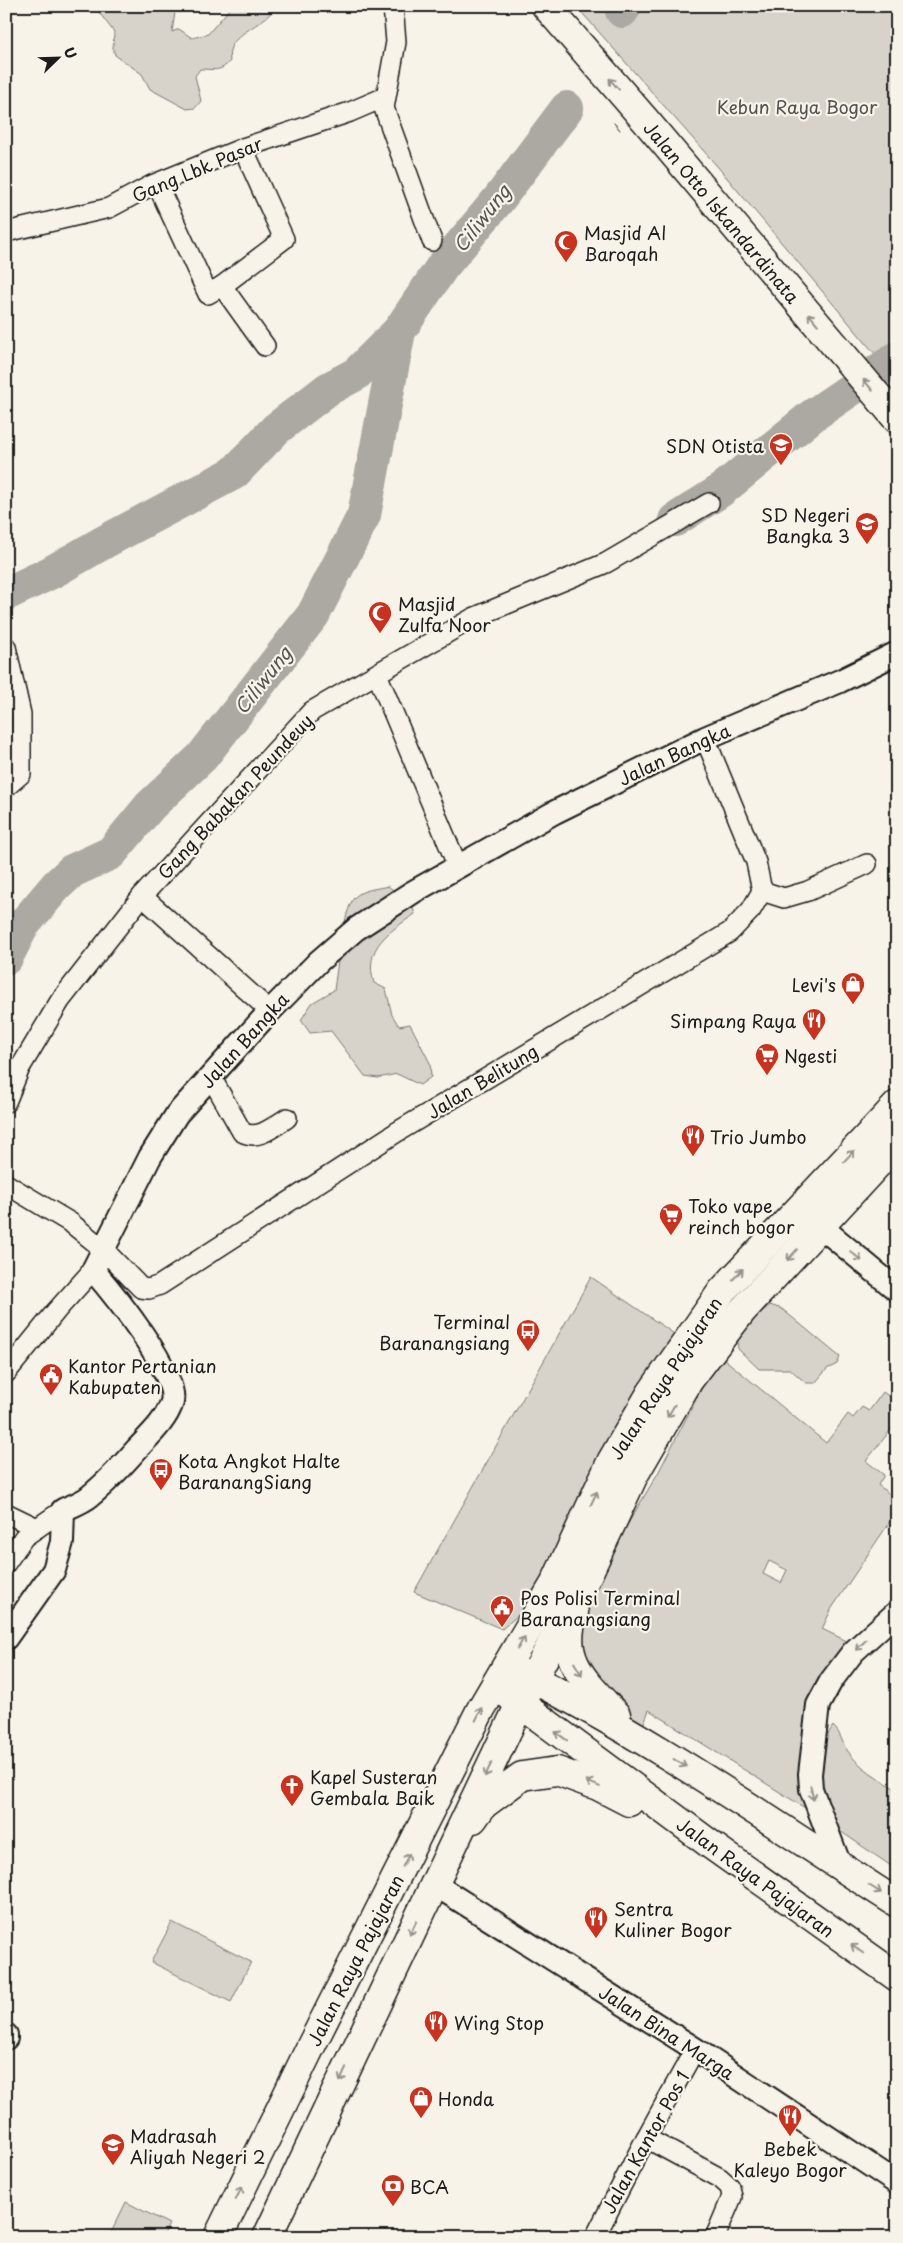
<svg xmlns="http://www.w3.org/2000/svg" width="903" height="2243" font-family="'Playpen Sans',sans-serif">
<style>
.green{fill:#d7d3cb;stroke:#7a7874;fill-rule:evenodd}
.lines{fill:none;stroke-linecap:round;stroke-linejoin:round}
.river{stroke:#aca9a2;stroke-width:34}
.minor-casing{stroke:#1c1c1c;stroke-width:22}
.tertiary-casing{stroke:#1c1c1c;stroke-width:26}
.primary-casing{stroke:#1c1c1c;stroke-width:31}
.trunk-casing{stroke:#1c1c1c;stroke-width:31}
.minor{stroke:#f7f3e8;stroke-width:19}
.tertiary{stroke:#f7f3e8;stroke-width:22}
.primary{stroke:#f7f3e8;stroke-width:28}
.trunk{stroke:#f7f3e8;stroke-width:28}
.tram{stroke:#1c1c1c;stroke-width:1}
.oneway{stroke:#94928c}
.labels{text-anchor:middle;dominant-baseline:central;stroke-width:4.5;stroke-linejoin:round;paint-order:stroke}
.park-label{font-size:18px;fill:#545351;stroke:#f7f3e8}
.street-label{font-size:18px;fill:#1c1c1c;stroke:#f7f3e8}
.poi-label{font-size:18px;fill:#1c1c1c;stroke:#f7f3e8;text-anchor:start}
.water-label{font-size:19px;font-style:italic;fill:#565452;stroke:#f7f3e8}
</style>
<rect width="100%" height="100%" fill="#f7f3e8"/>
<filter id="ink" filterUnits="userSpaceOnUse"><feTurbulence type="fractalNoise" baseFrequency=".02" numOctaves="2"/><feDisplacementMap in="SourceGraphic" scale="10" xChannelSelector="R" yChannelSelector="G"/><feConvolveMatrix kernelMatrix="1 2 1 2 8 2 1 2 1" color-interpolation-filters="sRGB"/></filter>
<g filter="url(#ink)">
<g class="green">
<path d="M 94,6 L 176,6 L 172,32 L 179,29 L 192,38 L 208,34 L 232,6 L 276,6 C 264,28 224,33 230,61 C 220,73 214,69 200,69 L 195,76 L 201,101 L 195,108 L 187,109 L 150,89 L 142,74 L 115,55 L 113,48 L 114,32 Z"/>
<polygon points="576,6 897,6 897,380 717,166"/>
<path d="M 388,886 L 412,905 L 415,914 C 389,932 363,947 374,983 L 386,989 L 392,1015 L 399,1026 L 410,1024 L 430,1063 L 431,1077 L 420,1085 L 397,1074 L 378,1078 L 365,1076 L 331,1031 L 310,1033 L 301,1020 L 312,1003 L 334,990 C 337,971 343,911 354,898 C 362,889 377,889 388,886 Z"/>
<polygon points="591,1277 686,1342 555,1583 502,1629 414,1592"/>
<path d="M 770,1305 L 782,1309 L 840,1357 L 837,1364 L 827,1369 L 815,1383 L 806,1383 L 790,1369 L 759,1369 L 738,1349 C 734,1331 758,1315 770,1305 Z"/>
<path d="M 723,1358 L 826,1443 L 848,1414 L 853,1418 L 862,1407 L 869,1411 L 883,1392 L 897,1402 L 897,1422 L 866,1461 L 884,1475 L 878,1485 L 897,1500 L 897,1511 L 832,1608 L 822,1629 L 859,1647 L 814,1734 L 827,1736 L 833,1726 C 841,1733 841,1741 847,1750 C 858,1767 880,1779 897,1790 L 897,1870 L 821,1818 L 649,1710 L 638,1738 L 576,1669 L 572,1618 L 658,1473 L 704,1384 ZM 769,1561 L 787,1570 L 781,1583 L 763,1574 Z"/>
<polygon points="172,1922 251,1962 231,2002 151,1962"/>
<polygon points="126,2202 169,2224 163,2237 109,2237"/>
</g>
<g class="lines">
<g class="river">
<polyline points="622,11 625,6"/>
<polyline points="675,520 720,491 812,416 897,358"/>
<polyline points="6,594 52,572 106,541 234,473 276,429 328,389 356,374 399,331"/>
<polyline points="6,958 23,925 56,886 72,871 111,853 150,806 202,757 313,615 364,515 399,331 442,267 499,199 567,108"/>
</g>
<g class="minor-casing">
<g id="minor">
<polyline points="393,6 396,42 384,108 432,241"/>
<polyline points="157,184 208,294 222,286 265,346"/>
<polyline points="6,232 109,208 152,185 243,148 350,112 385,97"/>
<polyline points="222,286 284,239 243,148"/>
<polyline points="6,647 21,714 21,774 6,787"/>
<polyline points="377,674 458,867"/>
<polyline points="705,738 756,862 762,891"/>
<polyline points="142,896 270,1011"/>
<path d="M 211,1077 L 242,1132 C 258,1141 273,1127 287,1118"/>
<polyline points="6,1102 20,1068 60,1001 142,896 312,711 473,618 606,563 709,503"/>
<polyline points="6,1184 71,1223 103,1249 141,1288 149,1289 160,1285 397,1132 730,932 751,910 762,891 784,898 808,891 867,864"/>
<polyline points="6,1373 57,1310 93,1270"/>
<polyline points="6,1513 37,1528"/>
<polyline points="6,1563 24,1537 63,1510"/>
<polyline points="646,2138 720,2178 730,2187 732,2197 715,2237"/>
<polyline points="595,2237 646,2138 695,2049"/>
</g>
</g>
<g class="tertiary-casing">
<g id="tertiary">
<polyline points="819,1225 897,1290"/>
<path d="M 6,1638 L 54,1570 L 62,1542 L 63,1510 C 72,1506 83,1502 90,1496 C 106,1483 122,1466 136,1450 C 149,1436 166,1421 172,1402 C 179,1374 112,1292 93,1270 L 150,1157 L 177,1114 L 270,1011 L 319,961 L 356,929 L 413,892 L 555,812 L 705,738 L 840,681 L 897,653"/>
<polyline points="841,1868 811,1789 810,1774 818,1705 831,1681 853,1652 897,1612"/>
<polyline points="434,1884 695,2049 897,2183"/>
<polyline points="6,2035 6,2038"/>
</g>
</g>
<g class="primary-casing">
<polyline id="primary" points="546,6 646,121 897,419"/>
</g>
<g class="trunk-casing">
<g id="trunk">
<path d="M 574,1613 C 557,1660 587,1683 616,1715"/>
<path d="M 517,1671 C 650,1737 772,1823 897,1903"/>
<polyline points="506,1693 714,1847 897,1977"/>
<polyline points="473,1819 483,1805 522,1776 557,1771 598,1786 629,1802"/>
<polyline points="218,2237 312,2044 481,1709 555,1583 612,1460 651,1393 722,1291 897,1105"/>
<polyline points="267,2237 520,1704 588,1574 634,1475 689,1380 742,1311 897,1143"/>
</g>
</g>
<use href="#minor" class="minor"/>
<use href="#tertiary" class="tertiary"/>
<use href="#primary" class="primary"/>
<use href="#trunk" class="trunk"/>
<polyline class="tram" points="614,123 620,130"/>
</g>
<defs><path id="oneway-shaft" d="M-6 0H5M1.5-3L5.5 0L1.5 3" fill="none" stroke-width="1.6" stroke-linecap="round" stroke-linejoin="round" transform="scale(1.25)"/></defs>
<g class="oneway">
<use href="#oneway-shaft" transform="translate(614 84) rotate(-131)"/>
<use href="#oneway-shaft" transform="translate(813 319) rotate(-130)"/>
<use href="#oneway-shaft" transform="translate(868 385) rotate(-130)"/>
<use href="#oneway-shaft" transform="translate(849 1156) rotate(-47)"/>
<use href="#oneway-shaft" transform="translate(792 1255) rotate(132)"/>
<use href="#oneway-shaft" transform="translate(856 1256) rotate(40)"/>
<use href="#oneway-shaft" transform="translate(738 1274) rotate(-47)"/>
<use href="#oneway-shaft" transform="translate(671 1411) rotate(120)"/>
<use href="#oneway-shaft" transform="translate(594 1498) rotate(-65)"/>
<use href="#oneway-shaft" transform="translate(521 1643) rotate(-60)"/>
<use href="#oneway-shaft" transform="translate(861 1645) rotate(136)"/>
<use href="#oneway-shaft" transform="translate(578 1669) rotate(59)"/>
<use href="#oneway-shaft" transform="translate(479 1714) rotate(-63)"/>
<use href="#oneway-shaft" transform="translate(561 1736) rotate(-144)"/>
<use href="#oneway-shaft" transform="translate(680 1763) rotate(31)"/>
<use href="#oneway-shaft" transform="translate(488 1770) rotate(116)"/>
<use href="#oneway-shaft" transform="translate(593 1784) rotate(-158)"/>
<use href="#oneway-shaft" transform="translate(812 1793) rotate(77)"/>
<use href="#oneway-shaft" transform="translate(406 1860) rotate(-63)"/>
<use href="#oneway-shaft" transform="translate(875 1889) rotate(32)"/>
<use href="#oneway-shaft" transform="translate(413 1928) rotate(115)"/>
<use href="#oneway-shaft" transform="translate(857 1949) rotate(-145)"/>
<use href="#oneway-shaft" transform="translate(343 2075) rotate(115)"/>
<use href="#oneway-shaft" transform="translate(239 2193) rotate(-64)"/>
</g>
</g>
<defs>
<g id="mosque-pin" transform="scale(1.25)"><path d="M0 17L-7.5 6A9.5 9.5 0 1 1 7.5 6Z" fill="#c8321e" stroke="#f7f3e8"/><path d="M3.5-4.9A6 6 0 1 0 3.5 4.9A5 5 0 1 1 3.5-4.9Z" fill="#fff"/></g>
<g id="school-pin" transform="scale(1.25)"><path d="M0 17L-7.5 6A9.5 9.5 0 1 1 7.5 6Z" fill="#c8321e" stroke="#f7f3e8"/><path d="M0-5L7-2L0 1L-7-2ZM-4 1L0 2.5L4 1V4Q0 6-4 4Z" fill="#fff"/></g>
<g id="shop-pin" transform="scale(1.25)"><path d="M0 17L-7.5 6A9.5 9.5 0 1 1 7.5 6Z" fill="#c8321e" stroke="#f7f3e8"/><path d="M-5-2.5h2.3a2.7 3.5 0 0 1 5.4 0H5L5.5 6h-11ZM-1.5-2.5h3a1.5 2.3 0 0 0-3 0Z" fill="#fff"/></g>
<g id="restaurant-pin" transform="scale(1.25)"><path d="M0 17L-7.5 6A9.5 9.5 0 1 1 7.5 6Z" fill="#c8321e" stroke="#f7f3e8"/><path d="M-5-6h1v4h1v-4h1v4h1v-4h1v5L-1.5 .5V6h-2V.5L-5-1ZM5-6V6H3V1.5H1.5Q1.5-4 5-6Z" fill="#fff"/></g>
<g id="supermarket-pin" transform="scale(1.25)"><path d="M0 17L-7.5 6A9.5 9.5 0 1 1 7.5 6Z" fill="#c8321e" stroke="#f7f3e8"/><path d="M-6-5.5h2.5l.6 2H6L4.5 2H-2.5L-4.4-4H-6ZM-1.5 3.2a1.3 1.3 0 1 0 .1 0ZM3 3.2a1.3 1.3 0 1 0 .1 0Z" fill="#fff"/></g>
<g id="bus-pin" transform="scale(1.25)"><path d="M0 17L-7.5 6A9.5 9.5 0 1 1 7.5 6Z" fill="#c8321e" stroke="#f7f3e8"/><path d="M-5-6H5V4H4V6H2V4H-2V6H-4V4H-5ZM-3.5-4V0h7V-4ZM-3.5 1.2v1.5H-2V1.2ZM2 1.2v1.5H3.5V1.2Z" fill="#fff"/></g>
<g id="civic-pin" transform="scale(1.25)"><path d="M0 17L-7.5 6A9.5 9.5 0 1 1 7.5 6Z" fill="#c8321e" stroke="#f7f3e8"/><path d="M-.6-6.5H3V-4.5H.6V-3L4-1V1h2V6H-6V1h2V-1L-.6-3ZM-1.2 2.5V6h2.4V2.5Z" fill="#fff"/></g>
<g id="church-pin" transform="scale(1.25)"><path d="M0 17L-7.5 6A9.5 9.5 0 1 1 7.5 6Z" fill="#c8321e" stroke="#f7f3e8"/><path d="M-1.2-6h2.4v3.5h3.3v2.4h-3.3V6h-2.4V-.1h-3.3v-2.4h3.3Z" fill="#fff"/></g>
<g id="bank-pin" transform="scale(1.25)"><path d="M0 17L-7.5 6A9.5 9.5 0 1 1 7.5 6Z" fill="#c8321e" stroke="#f7f3e8"/><path d="M-6-4H6V4H-6ZM0-2.3a2.3 2.3 0 1 0 0 4.6a2.3 2.3 0 1 0 0-4.6Z" fill="#fff"/></g>
</defs>
<g fill-rule="evenodd">
<use href="#mosque-pin" x="566" y="242"/>
<use href="#school-pin" x="781" y="445"/>
<use href="#school-pin" x="867" y="524"/>
<use href="#mosque-pin" x="380" y="613"/>
<use href="#shop-pin" x="853" y="984"/>
<use href="#restaurant-pin" x="814" y="1020"/>
<use href="#supermarket-pin" x="767" y="1055"/>
<use href="#restaurant-pin" x="693" y="1136"/>
<use href="#supermarket-pin" x="671" y="1215"/>
<use href="#bus-pin" x="528" y="1331"/>
<use href="#civic-pin" x="51" y="1375"/>
<use href="#bus-pin" x="161" y="1470"/>
<use href="#civic-pin" x="502" y="1607"/>
<use href="#church-pin" x="292" y="1786"/>
<use href="#restaurant-pin" x="596" y="1918"/>
<use href="#restaurant-pin" x="436" y="2022"/>
<use href="#shop-pin" x="421" y="2098"/>
<use href="#restaurant-pin" x="790" y="2116"/>
<use href="#school-pin" x="113" y="2145"/>
<use href="#bank-pin" x="393" y="2186"/>
</g>
<g class="labels">
<g class="park-label">
<text x="797" y="106">Kebun Raya Bogor</text>
</g>
<g class="street-label">
<text transform="translate(197 169) rotate(-23)">Gang Lbk Pasar</text>
<text transform="translate(722 212) rotate(50)">Jalan Otto Iskandardinata</text>
<text transform="translate(674 754) rotate(-25)">Jalan Bangka</text>
<text transform="translate(235 796) rotate(-47)">Gang Babakan Peundeuy</text>
<text transform="translate(244 1040) rotate(-48)">Jalan Bangka</text>
<text transform="translate(482 1081) rotate(-31)">Jalan Belitung</text>
<text transform="translate(665 1378) rotate(-57)">Jalan Raya Pajajaran</text>
<text transform="translate(756 1877) rotate(36)">Jalan Raya Pajajaran</text>
<text transform="translate(355 1960) rotate(-63)">Jalan Raya Pajajaran</text>
<text transform="translate(667 2032) rotate(33)">Jalan Bina Marga</text>
<text transform="translate(645 2142) rotate(-61)">Jalan Kantor Pos 1</text>
</g>
<g class="poi-label">
<text x="584" y="232">Masjid Al<tspan x="584" dy="21">Baroqah</tspan></text>
<text x="764" y="445" text-anchor="end">SDN Otista</text>
<text x="850" y="514" text-anchor="end">SD Negeri<tspan x="850" dy="21">Bangka 3</tspan></text>
<text x="398" y="603">Masjid<tspan x="398" dy="21">Zulfa Noor</tspan></text>
<text x="836" y="984" text-anchor="end">Levi's</text>
<text x="796" y="1020" text-anchor="end">Simpang Raya</text>
<text x="784" y="1055">Ngesti</text>
<text x="710" y="1136">Trio Jumbo</text>
<text x="688" y="1205">Toko vape<tspan x="688" dy="21">reinch bogor</tspan></text>
<text x="510" y="1321" text-anchor="end">Terminal<tspan x="510" dy="21">Baranangsiang</tspan></text>
<text x="68" y="1365">Kantor Pertanian<tspan x="68" dy="21">Kabupaten</tspan></text>
<text x="178" y="1460">Kota Angkot Halte<tspan x="178" dy="21">BaranangSiang</tspan></text>
<text x="520" y="1597">Pos Polisi Terminal<tspan x="520" dy="21">Baranangsiang</tspan></text>
<text x="310" y="1776">Kapel Susteran<tspan x="310" dy="21">Gembala Baik</tspan></text>
<text x="614" y="1908">Sentra<tspan x="614" dy="21">Kuliner Bogor</tspan></text>
<text x="454" y="2022">Wing Stop</text>
<text x="438" y="2098">Honda</text>
<text x="130" y="2135">Madrasah<tspan x="130" dy="21">Aliyah Negeri 2</tspan></text>
<text x="790" y="2148" text-anchor="middle">Bebek<tspan x="790" dy="21">Kaleyo Bogor</tspan></text>
<text x="410" y="2186">BCA</text>
</g>
<g class="water-label">
<text transform="translate(481 218) rotate(-52)">Ciliwung</text>
<text transform="translate(262 680) rotate(-52)">Ciliwung</text>
</g>
</g>
<rect width="903" height="2243" fill="none" stroke="#f7f3e8" stroke-width="25"/>
<rect x="12" y="12" width="878" height="2218" fill="none" stroke="#1c1c1c" stroke-width="2" filter="url(#ink)"/>
<g transform="translate(58 58) rotate(67)" stroke="#f7f3e8" stroke-width="4" paint-order="stroke">
<path d="M0-4L9 19L0 12L-9 19Z" fill="#1c1c1c"/>
<text y="-8" font-size="14" font-weight="bold" text-anchor="middle" fill="#1c1c1c">U</text>
</g>
</svg>
